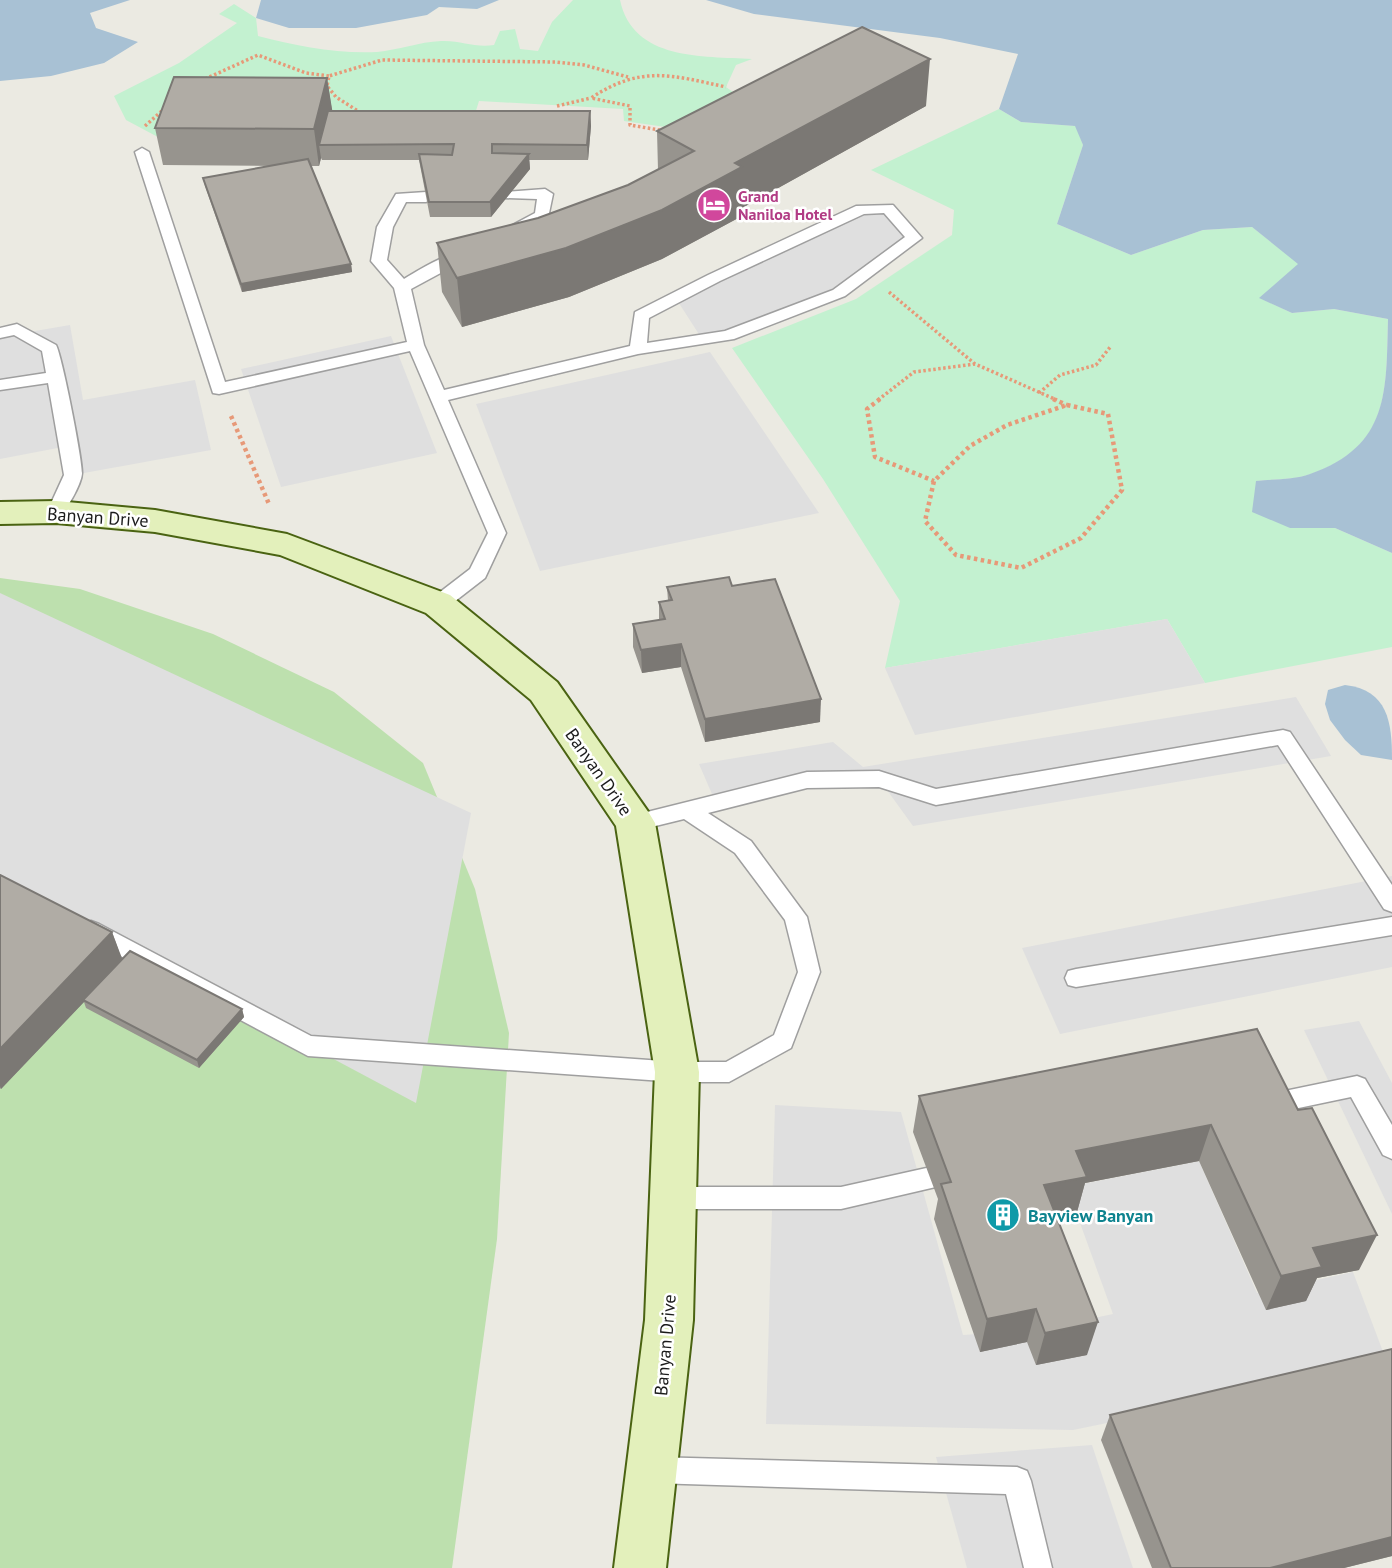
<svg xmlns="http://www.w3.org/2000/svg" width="1392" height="1568" font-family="'PT Sans',sans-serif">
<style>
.grass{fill:#bde0ae}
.park{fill:#c3f1d0}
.parking{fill:#dfdfdf}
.water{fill:#a8c1d4}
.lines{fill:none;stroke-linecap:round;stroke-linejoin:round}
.lane-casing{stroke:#9f9f9f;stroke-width:3}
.secondary-casing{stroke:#4a6312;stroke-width:4}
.path-far1{stroke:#e79978;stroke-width:3.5;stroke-dasharray:2.5 2.5;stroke-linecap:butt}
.path{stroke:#e79978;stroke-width:4.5;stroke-dasharray:3.5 3.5;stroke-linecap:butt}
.lane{fill:#fff;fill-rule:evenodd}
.secondary{fill:#e3f0bb;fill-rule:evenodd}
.wall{fill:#97948e}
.shaded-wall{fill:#7b7874}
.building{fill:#b0aca5;stroke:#7b7874;stroke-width:2}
.labels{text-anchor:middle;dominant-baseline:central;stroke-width:5;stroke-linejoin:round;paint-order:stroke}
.far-hotel-label{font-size:16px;font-weight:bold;fill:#b23c85;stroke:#fff;text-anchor:start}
.street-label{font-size:18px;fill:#1b1b1b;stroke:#fff}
.culture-label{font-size:18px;font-weight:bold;fill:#0d838f;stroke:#fff;text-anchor:start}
</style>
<rect width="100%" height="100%" fill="#ebeae2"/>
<polygon class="grass" points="0,578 80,589 213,634 334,692 423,763 475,889 509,1033 497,1239 452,1568 0,1568"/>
<g class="park">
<path d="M 573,0 L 620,0 C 633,61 703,56 752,59 L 736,65 L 726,87 L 760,112 L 686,130 L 624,121 L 623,109 L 479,101 L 474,117 L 171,144 L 126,120 L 114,96 L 179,63 L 237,23 L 219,14 L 234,4 L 256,18 L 258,36 C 296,46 337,54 377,52 C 398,50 419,42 441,41 C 461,40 474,48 494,45 L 500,31 L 515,29 L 520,49 L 538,51 L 552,22 Z"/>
<path d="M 999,109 L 1021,122 L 1076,126 L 1083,145 L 1057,224 L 1131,255 L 1203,230 L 1252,227 L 1299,264 L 1260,298 L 1292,313 L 1334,309 L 1388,319 C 1386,392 1390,446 1311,474 C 1295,480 1274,479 1257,481 L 1290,528 L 1335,528 L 1392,553 L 1392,647 L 1205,683 L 1167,619 L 885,668 L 900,601 L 823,479 L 732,348 L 856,299 L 952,235 L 954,210 L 871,170 Z"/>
</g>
<g class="parking">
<polygon points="888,208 914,238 839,293 728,335 702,339 675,297 861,209"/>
<polygon points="70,325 83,400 195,380 211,450 73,475 68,446 0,459 0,337"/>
<polygon points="391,336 437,453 281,487 241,369"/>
<polygon points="710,352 819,513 540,571 476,404"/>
<polygon points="0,593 471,813 416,1103 0,881"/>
<polygon points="1167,619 1205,683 915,735 885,668"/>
<polygon points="1296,697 1331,756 913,826 879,779 807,780 715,801 699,764 833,742 863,767"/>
<polygon points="1392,876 1392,967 1060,1034 1022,948"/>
<polygon points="1359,1021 1392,1083 1392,1214 1304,1030"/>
<polygon points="775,1105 901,1112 963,1335 1038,1330 1113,1314 1067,1187 1199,1161 1257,1293 1353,1272 1388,1365 1073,1430 766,1424"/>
<polygon points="1092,1445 1133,1568 967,1568 936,1457"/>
</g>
<g class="water">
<polygon points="0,0 130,0 90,13 96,28 138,42 104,63 51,76 0,81"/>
<polygon points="261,0 499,0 477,9 439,7 427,15 356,28 289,28 256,18"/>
<path d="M 706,0 L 1392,0 L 1392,553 L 1335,528 L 1290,528 L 1252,512 L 1256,481 C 1273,479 1294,480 1310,474 C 1390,446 1386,391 1388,319 L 1334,309 L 1292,313 L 1259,298 L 1298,264 L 1252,227 L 1203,230 L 1131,255 L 1057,224 L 1083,145 L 1075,126 L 1021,122 L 999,109 L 1018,54 L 940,38 L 754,14 Z"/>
<path d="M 1345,685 C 1388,690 1392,722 1392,760 L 1361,755 L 1345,740 L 1330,720 L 1325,704 L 1328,690 Z"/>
</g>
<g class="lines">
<g class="lane-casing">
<g id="lane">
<path d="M 142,148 L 149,152 L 225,382 L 407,342 L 394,288 L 371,261 L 377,227 L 396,194 L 426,192 L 434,197 L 426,202 L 406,202 L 393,227 L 387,260 L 404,279 C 419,270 455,247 472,252 L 474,255 L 411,289 L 424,345 L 444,390 L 630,346 L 635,312 L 708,275 L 856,206 L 893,205 L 922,238 L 845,296 L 734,339 L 638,354 L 448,400 L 506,533 L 485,578 L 445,609 L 431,609 L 428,604 L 431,599 L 470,569 L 488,533 L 410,351 L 219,394 L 213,393 L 135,152 ZM 884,213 L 905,237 L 833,290 L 725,331 L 647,343 L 649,318 L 720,281 L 864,214 Z"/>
<polygon points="545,189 553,194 548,218 519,234 507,234 505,231 507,228 535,213 537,199 504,198 501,195 504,192"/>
<path d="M 17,324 L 56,345 C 62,356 82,458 82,473 C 82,483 65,515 56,518 L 47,512 L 64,475 L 48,383 L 0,390 L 0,380 L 46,373 L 42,351 L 14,335 L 0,338 L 0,328 Z"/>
<polygon points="1283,730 1290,732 1392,885 1392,912 1384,909 1278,745 936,805 879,787 807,788 708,813 751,841 807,917 820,972 791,1048 729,1082 677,1082 308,1056 83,936 80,930 83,924 91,921 99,924 311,1036 677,1062 726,1062 774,1035 798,972 785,920 735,853 684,819 635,831 627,829 624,823 627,817 807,772 879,771 936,789"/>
<polygon points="1392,917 1392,935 1076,987 1068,985 1065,978 1068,971 1076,969"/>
<polygon points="1357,1076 1365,1079 1392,1125 1392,1159 1383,1155 1351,1097 1265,1115 1256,1112 1253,1105 1256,1098 1265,1095"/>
<polygon points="931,1167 940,1170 943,1178 940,1186 841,1209 673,1209 664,1206 661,1198 664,1190 673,1187 841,1187"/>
<polygon points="653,1457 1017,1467 1027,1471 1031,1481 1052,1568 1024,1568 1006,1494 653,1483 643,1479 639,1470 643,1461"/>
</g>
</g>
<g class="secondary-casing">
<polygon id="secondary" points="56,501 155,510 287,534 450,595 557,682 649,813 655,823 699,1072 693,1320 666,1568 614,1568 645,1320 655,1072 616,826 531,700 426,613 280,555 155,532 56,523 0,524 0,502"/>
</g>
<g class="path-far1">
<polyline points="205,79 258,55 306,73 329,76"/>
<polyline points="557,106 591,98"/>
<polyline points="361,113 336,97 327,86 329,76 382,60 556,62 584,65 628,77"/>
<polyline points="145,126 164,109"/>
<path d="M 665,131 L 630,125 L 630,106 L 591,98 C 641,65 671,75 726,87"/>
<polyline points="889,292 975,364 1057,400"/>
<polyline points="1039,393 1060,375 1096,365 1111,346"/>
<polyline points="878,400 914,372 975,364"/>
</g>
<g class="path">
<polyline points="880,399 867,409 875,457 934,481"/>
<polyline points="1053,399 1067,405"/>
<polygon points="1067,405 1108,414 1122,490 1081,538 1021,568 956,555 925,521 934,481 970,446 1007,425"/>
<polyline points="231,416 269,504"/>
</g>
<use href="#lane" class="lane"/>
<use href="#secondary" class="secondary"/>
</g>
<g class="wall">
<polygon points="327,78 332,111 590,111 591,126 588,160 529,160 530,169 491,217 430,217 419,160 322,160 321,158 319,166 310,166 351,264 352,272 242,292 205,186 203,178 272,166 163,165 155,128"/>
<polygon points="926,106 742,208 742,216 662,259 569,297 462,327 442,292 437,243 538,218 628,185 658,170 657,131"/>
<polygon points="732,586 820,722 705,742 681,667 642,673 633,647 633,624 659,620 659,602 668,601 667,587"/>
<polygon points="0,875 112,932 122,960 242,1009 244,1017 199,1068 86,1008 84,1002 1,1089 0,1088"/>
<polygon points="1257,1029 1359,1270 1317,1278 1306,1301 1266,1310 1199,1161 1085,1183 1077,1212 1056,1216 1087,1355 1036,1365 1027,1342 980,1352 934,1219 938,1199 913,1132 919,1096"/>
<polygon points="1392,1349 1392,1556 1344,1568 1152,1568 1101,1440 1110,1415"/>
</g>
<g class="shaded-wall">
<polygon points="930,59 926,106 742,208 742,216 662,259 569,297 462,327 457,278 735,163"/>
<polygon points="327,78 333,115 319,145 321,158 319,166 314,129"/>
<polygon points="590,111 591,126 588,160 587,145"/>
<polygon points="529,154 530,169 491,217 490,202"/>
<polygon points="351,264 352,272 242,292 241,284"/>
<polygon points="681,644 681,667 642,673 641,650"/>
<polygon points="821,699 820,722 705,742 705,719"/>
<polygon points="112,932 123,961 1,1089 0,1086 0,1049"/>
<polygon points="242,1009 244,1017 199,1068 197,1060"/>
<polygon points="1211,1125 1199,1161 1085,1183 1077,1212 1035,1220 1044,1185 1076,1151"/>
<polygon points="1377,1235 1359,1270 1317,1278 1306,1301 1266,1310 1281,1276 1313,1248"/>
<polygon points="1036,1309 1027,1342 980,1352 987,1319"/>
<polygon points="1098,1322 1087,1355 1036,1365 1045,1333"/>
<polygon points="1392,1537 1392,1556 1344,1568 1270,1568"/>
</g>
<g class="building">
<polygon points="862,27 930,59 735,163 742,167 662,210 566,248 457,278 437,243 538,218 628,185 694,151 657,131"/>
<polygon points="174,77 327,78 314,129 155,128"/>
<polygon points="328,111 590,111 587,145 492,144 492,153 529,154 490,202 429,202 419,154 452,155 454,144 319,145"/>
<polygon points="308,159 351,264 241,284 203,178"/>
<polygon points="729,577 732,586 775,579 821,699 705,719 681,644 641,650 633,624 665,619 659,602 672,600 667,587"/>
<polygon points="0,875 112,932 0,1049"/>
<polygon points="130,951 242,1009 197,1060 83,1000"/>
<polygon points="1257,1029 1298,1110 1312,1108 1377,1235 1313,1248 1322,1267 1281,1276 1211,1125 1076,1151 1087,1177 1044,1185 1098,1322 1045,1333 1036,1309 987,1319 941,1184 951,1182 919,1096"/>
<polygon points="1392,1349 1392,1537 1270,1568 1171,1568 1110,1415"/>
</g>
<defs>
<g id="hotel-disc" transform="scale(1.75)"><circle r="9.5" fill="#d1479c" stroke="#fff"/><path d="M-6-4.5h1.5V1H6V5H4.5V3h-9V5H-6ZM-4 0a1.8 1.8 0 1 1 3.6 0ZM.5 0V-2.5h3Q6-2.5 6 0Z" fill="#fff"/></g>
<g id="building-disc" transform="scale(1.75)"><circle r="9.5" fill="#0f9aa8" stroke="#fff"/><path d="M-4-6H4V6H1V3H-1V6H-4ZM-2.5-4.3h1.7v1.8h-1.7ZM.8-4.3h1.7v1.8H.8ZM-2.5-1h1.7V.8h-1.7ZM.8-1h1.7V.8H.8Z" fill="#fff"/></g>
</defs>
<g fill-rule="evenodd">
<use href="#hotel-disc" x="714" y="205"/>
<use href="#building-disc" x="1003" y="1215"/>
</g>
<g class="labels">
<g class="far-hotel-label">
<text x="738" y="196">Grand<tspan x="738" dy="18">Naniloa Hotel</tspan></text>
</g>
<g class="street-label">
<text transform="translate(98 517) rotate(4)">Banyan Drive</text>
<text transform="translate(599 772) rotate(55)">Banyan Drive</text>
<text transform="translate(665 1345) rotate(-85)">Banyan Drive</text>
</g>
<g class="culture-label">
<text x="1028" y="1215">Bayview Banyan</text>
</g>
</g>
</svg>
